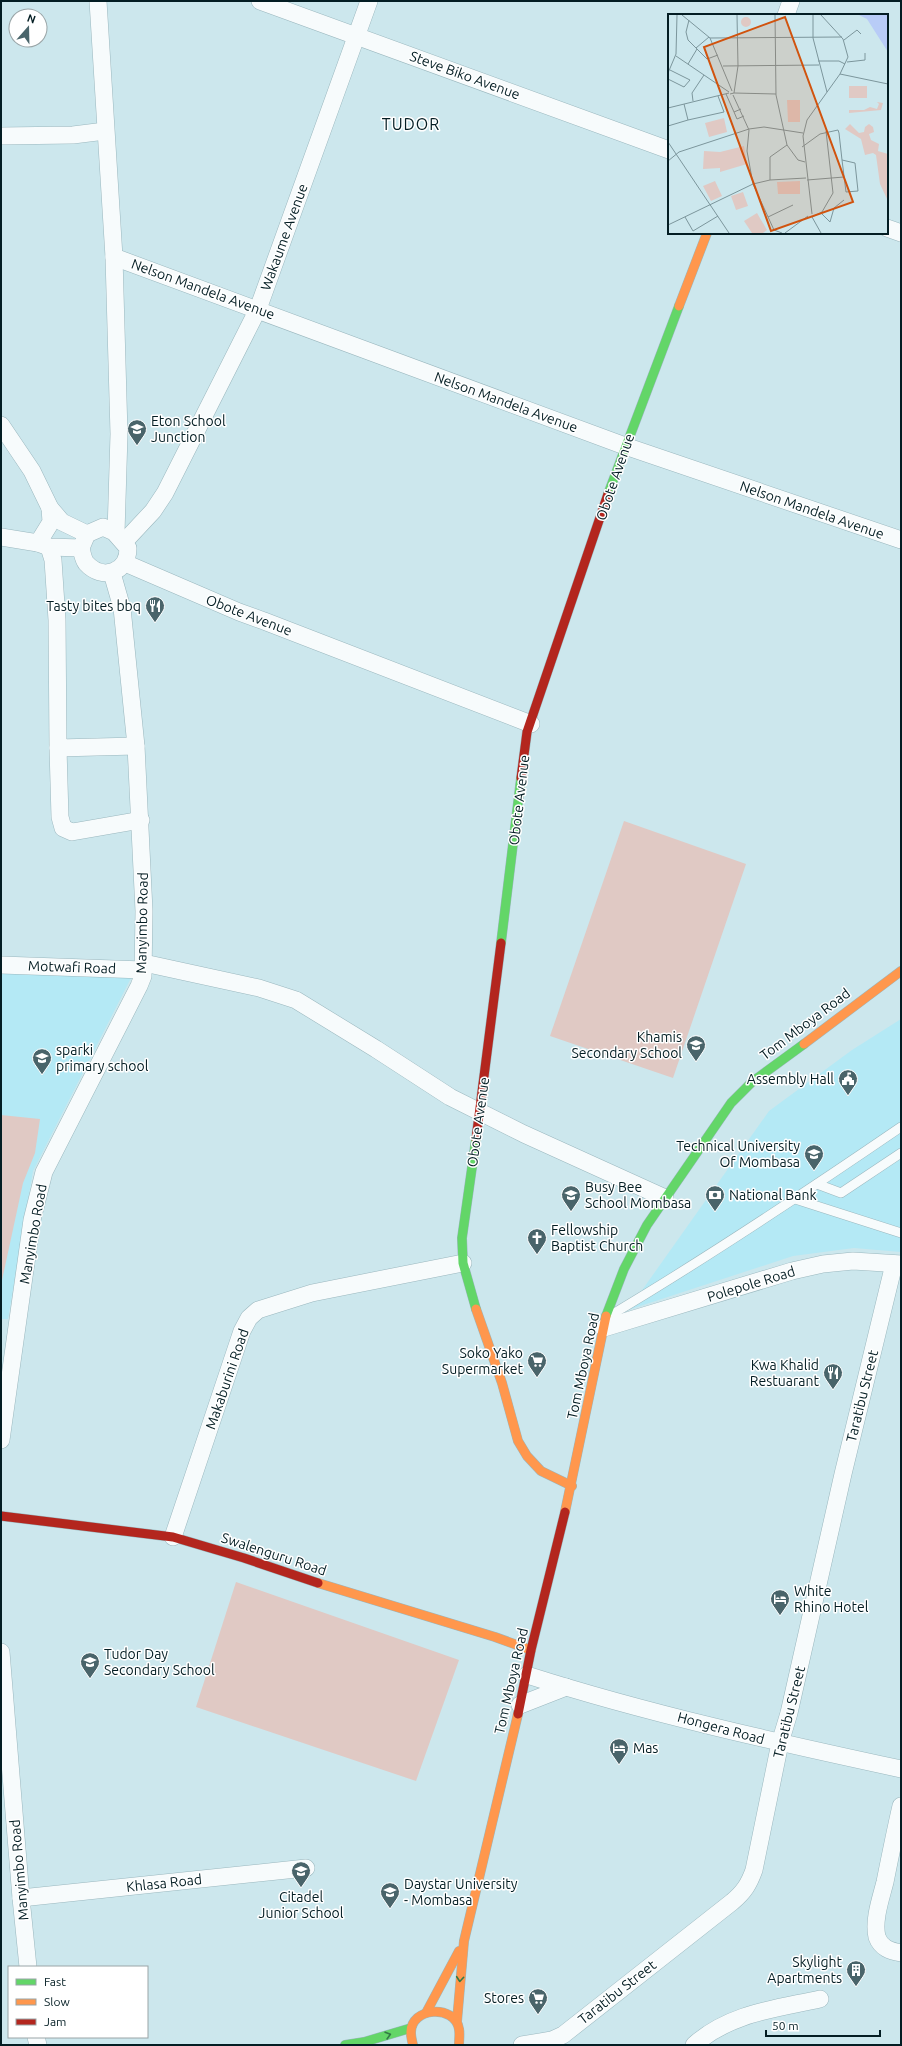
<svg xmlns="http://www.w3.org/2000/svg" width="902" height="2046" font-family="Ubuntu,sans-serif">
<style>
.built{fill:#b4e9f5}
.green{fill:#e0c9c4}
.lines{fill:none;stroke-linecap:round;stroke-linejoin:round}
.lane-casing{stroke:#9ab7be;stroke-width:10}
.street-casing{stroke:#9ab7be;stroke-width:18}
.fast-casing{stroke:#9ab7be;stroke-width:10}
.slow-casing{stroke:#9ab7be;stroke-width:10}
.jam-casing{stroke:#9ab7be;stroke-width:10}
.lane{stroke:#f7fbfc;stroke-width:9}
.street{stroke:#f7fbfc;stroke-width:17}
.fast{stroke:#63d668;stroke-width:9}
.slow{stroke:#ff974d;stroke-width:9}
.jam{stroke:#b3261e;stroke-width:9}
.oneway{stroke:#337a46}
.labels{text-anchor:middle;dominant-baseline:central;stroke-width:3;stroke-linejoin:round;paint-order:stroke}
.street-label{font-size:14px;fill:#031d23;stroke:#fff}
.poi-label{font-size:14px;fill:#031d23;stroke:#fff;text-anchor:start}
.quarter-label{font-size:16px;letter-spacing:1px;fill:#031d23;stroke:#fff}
.inset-road{fill:none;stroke:#7c969c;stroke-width:1}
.view{fill:#d1530e;fill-opacity:0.15;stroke:#d1530e;stroke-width:2}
.inset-edge{fill:none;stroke:#031d23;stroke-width:2}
</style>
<rect width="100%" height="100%" fill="#cce7ed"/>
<g class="built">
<polygon points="1,973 131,978 33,1171 8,1319 1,1319"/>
<polygon points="901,1019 901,1252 854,1248 793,1256 628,1310 769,1111 852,1050"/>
</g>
<g class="green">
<polygon points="624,821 746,864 673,1078 550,1036"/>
<polygon points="1,1115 40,1119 35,1153 23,1183 1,1285"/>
<polygon points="236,1582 459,1660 416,1781 196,1707"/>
</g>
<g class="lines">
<g class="lane-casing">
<g id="lane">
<polyline points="817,1184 841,1193 901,1153"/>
<polyline points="795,1199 901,1233"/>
<path d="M 611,1315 C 710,1256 806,1192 901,1127"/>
</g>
</g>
<g class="street-casing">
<g id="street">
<polyline points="98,1 114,257 119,434 116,533"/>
<polyline points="260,1 669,150"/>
<polyline points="786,15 791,1"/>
<polyline points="1,136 73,135 105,131"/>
<polyline points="887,228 901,233"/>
<polyline points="114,257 625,446 901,540"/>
<polyline points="1,425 32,471 50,508 62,522 87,534"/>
<path d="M 103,527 L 114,532 L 128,548 C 128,573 102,581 86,563 C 83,559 82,552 81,548 L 87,534 Z"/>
<polyline points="1,537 38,543 49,547 81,548"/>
<polyline points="124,542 153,511 165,493 258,309 369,1"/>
<polyline points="38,543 51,522 50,508"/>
<polyline points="49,547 53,560 57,620 58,748 136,746"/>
<polyline points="125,563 239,612 264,621 531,724"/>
<polyline points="58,748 60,817 63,828 72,832 141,820"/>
<polyline points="144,963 259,988 296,1000 376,1049 450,1097 524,1134 665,1198"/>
<polyline points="1,965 143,970"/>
<polyline points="604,1328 792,1271 823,1264 853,1261 901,1264"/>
<polyline points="1,1440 32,1220 44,1172 139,986 143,976 144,911 136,746 122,608 112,573"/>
<polyline points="173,1537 242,1331 249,1318 258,1310 312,1293 463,1263"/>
<polyline points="1,1652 21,1898 28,1967"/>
<path d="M 527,1675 C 649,1714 776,1742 901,1769"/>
<polyline points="520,1705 566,1687"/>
<path d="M 901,1806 C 895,1832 890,1857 885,1882 C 881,1898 873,1920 877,1937 C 881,1948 890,1951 901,1953"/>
<polyline points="21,1898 306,1868"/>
<polyline points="36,2037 38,2045"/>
<path d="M 522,2045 L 552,2040 L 563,2035 L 732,1902 C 744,1892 749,1884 754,1870 L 780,1743 L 789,1713 L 843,1474 L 894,1264"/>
<path d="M 694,2045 C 730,2013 775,2009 820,1999"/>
</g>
</g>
<g class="fast-casing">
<g id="fast">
<polyline points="608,494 679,306"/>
<polyline points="501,943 521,778"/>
<polyline points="476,1139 462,1238 463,1263 476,1309"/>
<polyline points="606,1316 624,1269 647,1225 731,1103 752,1082 804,1044"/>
<polyline points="345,2045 364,2042 411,2028"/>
</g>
</g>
<g class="slow-casing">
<g id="slow">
<polyline points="679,306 707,233"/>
<polyline points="804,1044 901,971"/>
<polyline points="476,1309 502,1383 518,1441 527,1456 541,1471 572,1486"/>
<polyline points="565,1512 606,1316"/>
<polyline points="318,1583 495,1637 531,1650"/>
<polyline points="427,2011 459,1951"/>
<polyline points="457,2021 464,1941 518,1714"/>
<path d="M 413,2045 C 412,2041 411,2037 411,2033 C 410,2007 455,2004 459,2029 C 460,2034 459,2040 459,2045"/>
</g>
</g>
<g class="jam-casing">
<g id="jam">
<polyline points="521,778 527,732 608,494"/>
<polyline points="476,1139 501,943"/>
<polyline points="1,1516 173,1537 244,1558 318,1583"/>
<polyline points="518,1714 531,1650 565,1512"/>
</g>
</g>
<use href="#lane" class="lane"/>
<use href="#street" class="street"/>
<use href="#fast" class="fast"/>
<use href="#slow" class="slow"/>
<use href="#jam" class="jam"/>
</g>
<defs><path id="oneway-chevron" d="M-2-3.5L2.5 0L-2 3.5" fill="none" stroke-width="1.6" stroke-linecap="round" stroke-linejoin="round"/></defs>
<g class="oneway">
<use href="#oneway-chevron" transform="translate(460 1979) rotate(95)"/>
<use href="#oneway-chevron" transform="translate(388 2035) rotate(-16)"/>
</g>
<defs>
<g id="school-pin" transform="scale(1)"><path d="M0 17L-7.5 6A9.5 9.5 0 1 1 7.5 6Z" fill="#49646a" stroke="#fff"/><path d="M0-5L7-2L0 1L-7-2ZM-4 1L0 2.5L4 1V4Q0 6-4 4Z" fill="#fff"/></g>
<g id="restaurant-pin" transform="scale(1)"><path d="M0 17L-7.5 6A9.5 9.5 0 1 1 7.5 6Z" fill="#49646a" stroke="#fff"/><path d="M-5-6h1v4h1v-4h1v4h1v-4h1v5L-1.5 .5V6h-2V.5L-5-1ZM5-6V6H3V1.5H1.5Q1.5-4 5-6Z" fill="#fff"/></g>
<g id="civic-pin" transform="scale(1)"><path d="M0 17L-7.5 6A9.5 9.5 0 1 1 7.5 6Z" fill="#49646a" stroke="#fff"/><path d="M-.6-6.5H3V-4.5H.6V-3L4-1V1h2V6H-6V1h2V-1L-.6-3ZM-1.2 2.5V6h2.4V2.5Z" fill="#fff"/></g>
<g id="university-pin" transform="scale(1)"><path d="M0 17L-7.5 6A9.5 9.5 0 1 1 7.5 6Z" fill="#49646a" stroke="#fff"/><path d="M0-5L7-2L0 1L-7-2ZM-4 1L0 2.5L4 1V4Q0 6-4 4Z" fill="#fff"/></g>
<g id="bank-pin" transform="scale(1)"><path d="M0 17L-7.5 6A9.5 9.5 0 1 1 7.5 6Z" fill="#49646a" stroke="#fff"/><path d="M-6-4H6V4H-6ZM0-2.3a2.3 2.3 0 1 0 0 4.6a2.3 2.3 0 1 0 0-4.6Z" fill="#fff"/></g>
<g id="church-pin" transform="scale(1)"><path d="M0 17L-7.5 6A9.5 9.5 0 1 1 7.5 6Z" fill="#49646a" stroke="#fff"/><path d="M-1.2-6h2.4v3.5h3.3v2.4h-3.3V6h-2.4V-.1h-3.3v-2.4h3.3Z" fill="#fff"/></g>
<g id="supermarket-pin" transform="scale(1)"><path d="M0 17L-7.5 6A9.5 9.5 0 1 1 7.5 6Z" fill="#49646a" stroke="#fff"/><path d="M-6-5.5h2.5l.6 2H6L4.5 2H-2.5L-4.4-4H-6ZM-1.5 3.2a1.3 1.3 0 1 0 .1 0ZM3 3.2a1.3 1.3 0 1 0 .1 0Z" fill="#fff"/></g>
<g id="hotel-pin" transform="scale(1)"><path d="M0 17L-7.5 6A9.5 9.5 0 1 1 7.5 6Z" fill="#49646a" stroke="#fff"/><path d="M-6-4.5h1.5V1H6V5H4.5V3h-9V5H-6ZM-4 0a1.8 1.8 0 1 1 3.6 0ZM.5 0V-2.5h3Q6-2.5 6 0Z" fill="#fff"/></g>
<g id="building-pin" transform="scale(1)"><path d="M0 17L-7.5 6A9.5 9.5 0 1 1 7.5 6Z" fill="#49646a" stroke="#fff"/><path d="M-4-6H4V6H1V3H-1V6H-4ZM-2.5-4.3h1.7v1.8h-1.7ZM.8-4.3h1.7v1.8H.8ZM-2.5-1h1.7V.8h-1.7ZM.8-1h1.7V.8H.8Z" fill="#fff"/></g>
</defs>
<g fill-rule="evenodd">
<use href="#school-pin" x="137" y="429"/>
<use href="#restaurant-pin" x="155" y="606"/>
<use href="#school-pin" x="696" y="1045"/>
<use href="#school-pin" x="42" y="1058"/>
<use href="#civic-pin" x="848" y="1079"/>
<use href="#university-pin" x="814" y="1154"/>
<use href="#school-pin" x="571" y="1195"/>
<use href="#bank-pin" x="715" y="1195"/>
<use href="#church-pin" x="537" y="1238"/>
<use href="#supermarket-pin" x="537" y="1361"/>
<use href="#restaurant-pin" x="833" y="1373"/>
<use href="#hotel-pin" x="780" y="1599"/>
<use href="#school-pin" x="90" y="1662"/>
<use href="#hotel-pin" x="619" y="1748"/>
<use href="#school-pin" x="301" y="1871"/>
<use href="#school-pin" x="390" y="1892"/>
<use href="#building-pin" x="856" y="1970"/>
<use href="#supermarket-pin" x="538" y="1998"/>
</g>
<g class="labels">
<g class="street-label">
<text transform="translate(465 75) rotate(20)">Steve Biko Avenue</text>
<text transform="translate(284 237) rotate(-70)">Wakaume Avenue</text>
<text transform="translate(203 289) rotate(20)">Nelson Mandela Avenue</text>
<text transform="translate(506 402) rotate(20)">Nelson Mandela Avenue</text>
<text transform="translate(615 477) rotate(-71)">Obote Avenue</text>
<text transform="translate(812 510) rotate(19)">Nelson Mandela Avenue</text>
<text transform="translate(249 615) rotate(21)">Obote Avenue</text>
<text transform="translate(519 800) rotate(-83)">Obote Avenue</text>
<text transform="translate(142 923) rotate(-89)">Manyimbo Road</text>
<text transform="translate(72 967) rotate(2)">Motwafi Road</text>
<text transform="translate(805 1024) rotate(-37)">Tom Mboya Road</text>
<text transform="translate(478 1122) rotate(-82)">Obote Avenue</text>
<text transform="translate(33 1234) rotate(-80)">Manyimbo Road</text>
<text transform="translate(751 1284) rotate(-17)">Polepole Road</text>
<text transform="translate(583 1366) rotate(-78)">Tom Mboya Road</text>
<text transform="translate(227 1379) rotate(-71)">Makaburini Road</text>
<text transform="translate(862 1396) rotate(-76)">Taratibu Street</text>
<text transform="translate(274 1554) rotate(18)">Swalenguru Road</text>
<text transform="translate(511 1681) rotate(-77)">Tom Mboya Road</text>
<text transform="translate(789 1712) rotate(-76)">Taratibu Street</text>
<text transform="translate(721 1728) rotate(15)">Hongera Road</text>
<text transform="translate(19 1870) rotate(-95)">Manyimbo Road</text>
<text transform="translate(164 1883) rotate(-6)">Khlasa Road</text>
<text transform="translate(617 1992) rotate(-38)">Taratibu Street</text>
</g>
<g class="poi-label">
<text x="151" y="421">Eton School<tspan x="151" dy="16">Junction</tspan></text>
<text x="141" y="606" text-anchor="end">Tasty bites bbq</text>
<text x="682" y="1037" text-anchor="end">Khamis<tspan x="682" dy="16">Secondary School</tspan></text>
<text x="56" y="1050">sparki<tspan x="56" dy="16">primary school</tspan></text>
<text x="834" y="1079" text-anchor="end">Assembly Hall</text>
<text x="800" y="1146" text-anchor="end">Technical University<tspan x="800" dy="16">Of Mombasa</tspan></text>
<text x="585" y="1187">Busy Bee<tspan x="585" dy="16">School Mombasa</tspan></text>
<text x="729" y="1195">National Bank</text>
<text x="551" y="1230">Fellowship<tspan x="551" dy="16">Baptist Church</tspan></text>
<text x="523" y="1353" text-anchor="end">Soko Yako<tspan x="523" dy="16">Supermarket</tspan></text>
<text x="819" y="1365" text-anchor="end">Kwa Khalid<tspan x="819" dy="16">Restuarant</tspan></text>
<text x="794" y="1591">White<tspan x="794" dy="16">Rhino Hotel</tspan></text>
<text x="104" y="1654">Tudor Day<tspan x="104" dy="16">Secondary School</tspan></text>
<text x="633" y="1748">Mas</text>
<text x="404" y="1884">Daystar University<tspan x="404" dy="16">- Mombasa</tspan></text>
<text x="301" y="1897" text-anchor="middle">Citadel<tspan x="301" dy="16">Junior School</tspan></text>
<text x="842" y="1962" text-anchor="end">Skylight<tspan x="842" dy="16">Apartments</tspan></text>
<text x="524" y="1998" text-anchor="end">Stores</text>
</g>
<g class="quarter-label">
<text x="411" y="124">TUDOR</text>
</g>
</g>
<g transform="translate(668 14)">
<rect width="220" height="220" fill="#cce7ed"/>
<path d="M73 8a5 5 0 1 1 10 0a5 5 0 1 1-10 0ZM 181,72 L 199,72 L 199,84 L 181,84 ZM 119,86 L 132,86 L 132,108 L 120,108 ZM 209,88 L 215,89 L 213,96 L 181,99 L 181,96 L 196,96 L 202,93 L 209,95 L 211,90 ZM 56,104 L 59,118 L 41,123 L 37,109 ZM 182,110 L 191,119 L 196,118 L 197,113 L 201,110 L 205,113 L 206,118 L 201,120 L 203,126 L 211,130 L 210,137 L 220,140 L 220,187 L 212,170 L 208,141 L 205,139 L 197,141 L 193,125 L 177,115 ZM 76,132 L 79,150 L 52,158 L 52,154 L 35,155 L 36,137 L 52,138 ZM 47,167 L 54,182 L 43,187 L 35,172 ZM 132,167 L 132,180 L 110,180 L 109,168 ZM 75,178 L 80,192 L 68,196 L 63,182 ZM 89,199 L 99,216 L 95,219 L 84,219 L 76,207 Z" fill="#e0c9c4"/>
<path d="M 191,1 L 220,1 L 220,38 L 199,5 Z" fill="#b8ccf7"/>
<path class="inset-road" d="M 14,1 L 42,24 L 64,77M 107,1 L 108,81 L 119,131 L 130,146 L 137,148M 145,1 L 145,24 L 159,78M 21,6 L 18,18 L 20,26 L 39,45 L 50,41M 42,24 L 174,23M 176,26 L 189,16 L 193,20M 28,34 L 41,23M 8,42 L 61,78M 150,47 L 171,47 L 177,50M 179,48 L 197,46 L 197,39M 20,50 L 29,35M 55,52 L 151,51M 0,59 L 8,40 L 9,1M 172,60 L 220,70M 0,65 L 16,73 L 22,66 L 2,56M 66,79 L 108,80M 58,80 L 66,98 L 73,95M 62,80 L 66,79 L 70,52 L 69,1M 65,81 L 81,116 L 79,137 L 85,170 L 106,216 L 114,219M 25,87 L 24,79 L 36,61M 0,94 L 61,79M 66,98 L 69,105 L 76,102M 20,106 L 56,98 L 50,82M 0,112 L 20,106 L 16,90M 81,115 L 96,113 L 135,119M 0,128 L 61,219M 134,133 L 152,120 L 170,116 L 171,119 L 174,146 L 178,178 L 190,177 L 187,149 L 174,146M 0,147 L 11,138 L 81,115M 102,166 L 102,143 L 119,131M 139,166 L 176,163M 153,199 L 162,208 L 166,194 L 176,186M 144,200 L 135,122 L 139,106 L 172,60 L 180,43 L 175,25 L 153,1M 17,203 L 25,217 L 50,202M 100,203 L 125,191M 144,203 L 154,198 L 165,179 L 158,117M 144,203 L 153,219M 0,211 L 85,170 L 102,166 L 138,164M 117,219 L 140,202"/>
<path class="view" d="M 117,3 L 185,188 L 103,217 L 36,33 Z"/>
<rect width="220" height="220" class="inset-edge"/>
</g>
<rect width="902" height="2046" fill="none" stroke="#031d23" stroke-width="4"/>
<rect x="8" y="1966" width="140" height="72" fill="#ffffff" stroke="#9aa5a7"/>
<rect x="16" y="1979" width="20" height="6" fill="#63d668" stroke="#9aa5a7"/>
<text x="44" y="1986" font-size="12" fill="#031d23">Fast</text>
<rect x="16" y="1999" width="20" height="6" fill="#ff974d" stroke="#9aa5a7"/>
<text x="44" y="2006" font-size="12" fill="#031d23">Slow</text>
<rect x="16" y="2019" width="20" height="6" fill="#b3261e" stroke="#9aa5a7"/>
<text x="44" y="2026" font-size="12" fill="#031d23">Jam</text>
<g transform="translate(28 28) rotate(20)"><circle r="19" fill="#ffffff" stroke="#9aa5a7"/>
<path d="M0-3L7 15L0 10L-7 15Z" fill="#49646a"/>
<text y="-6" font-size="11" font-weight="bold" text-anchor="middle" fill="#031d23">N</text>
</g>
<path d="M766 2030v6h114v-6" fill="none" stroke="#031d23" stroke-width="2"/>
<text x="772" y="2030" font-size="12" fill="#031d23" stroke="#ffffff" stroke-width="3" paint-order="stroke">50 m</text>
</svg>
